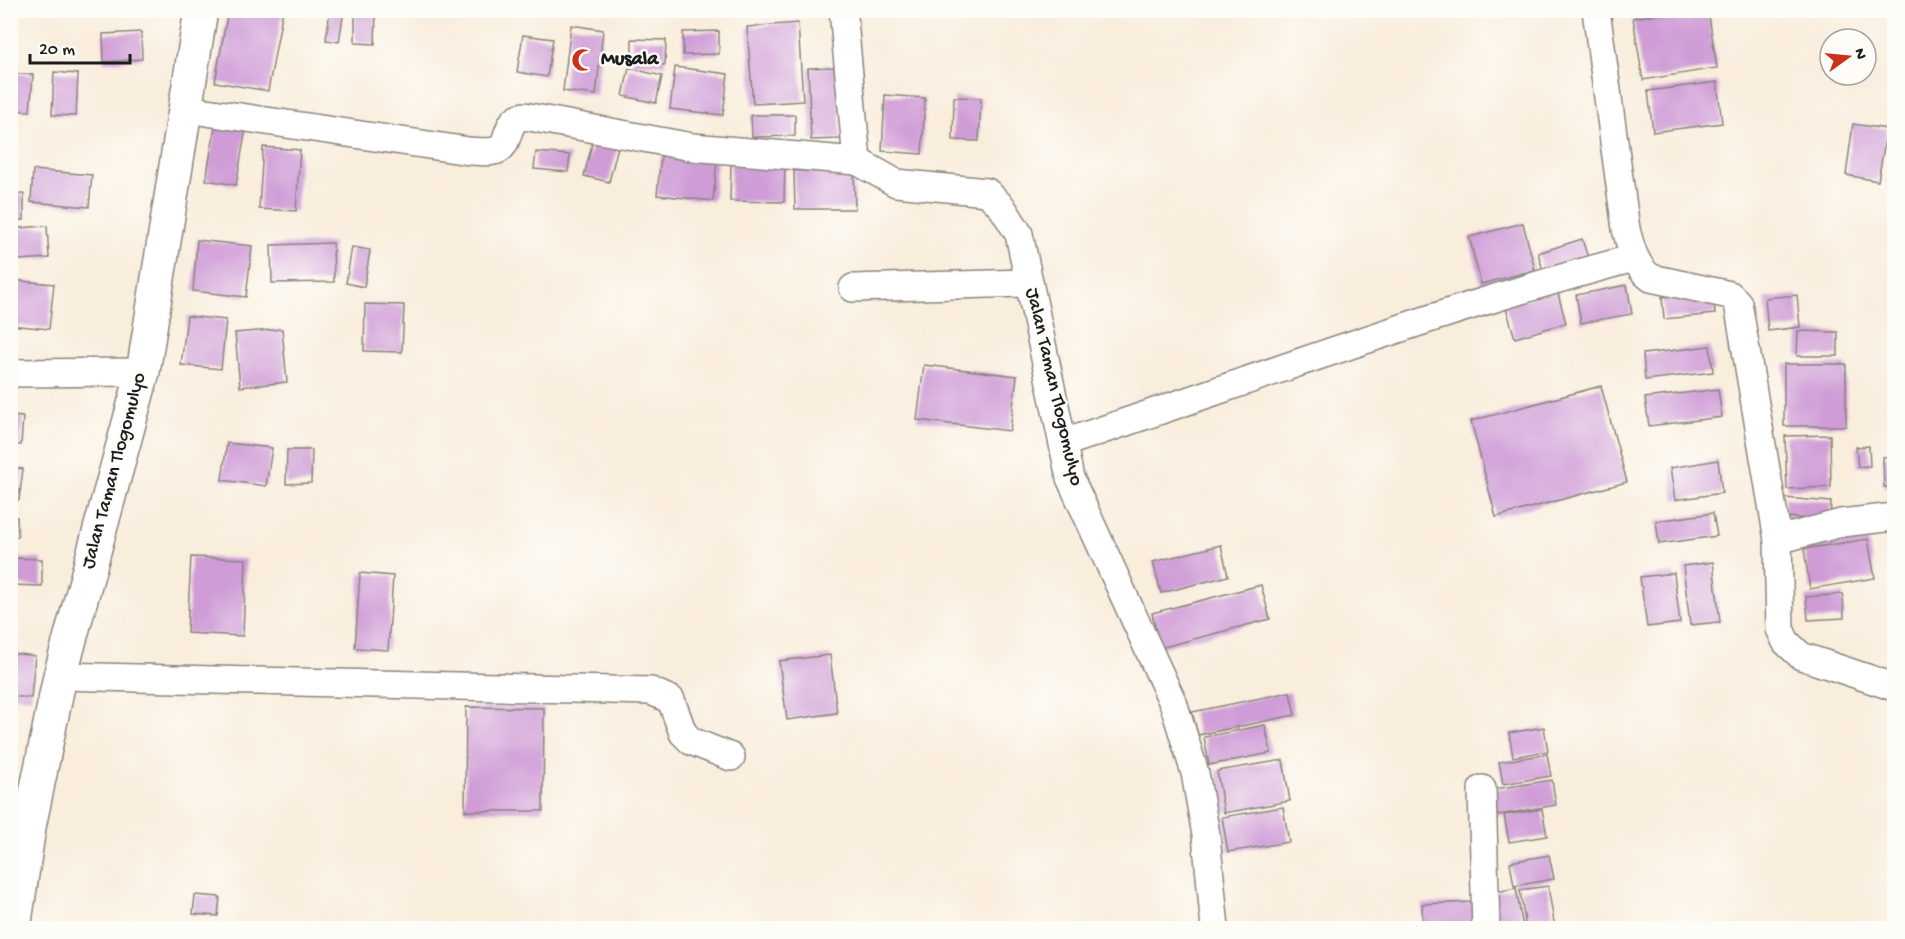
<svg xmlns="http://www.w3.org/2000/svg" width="1905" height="939" font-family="'Gochi Hand',sans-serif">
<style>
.building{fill:#cf9cd7}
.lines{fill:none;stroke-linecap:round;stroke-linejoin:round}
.minor-casing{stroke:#8a847c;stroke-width:30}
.tertiary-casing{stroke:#8a847c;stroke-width:36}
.minor{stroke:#fff;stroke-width:27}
.tertiary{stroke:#fff;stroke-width:33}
.labels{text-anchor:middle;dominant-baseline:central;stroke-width:5;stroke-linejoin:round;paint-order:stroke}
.poi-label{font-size:20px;font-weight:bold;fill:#1c1c1c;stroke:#fdfcf7;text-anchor:start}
.street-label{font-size:20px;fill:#1c1c1c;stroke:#fdfcf7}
</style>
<rect width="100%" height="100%" fill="#fdfcf7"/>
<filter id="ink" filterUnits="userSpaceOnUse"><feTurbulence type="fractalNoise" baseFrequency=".0167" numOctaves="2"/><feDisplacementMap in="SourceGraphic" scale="12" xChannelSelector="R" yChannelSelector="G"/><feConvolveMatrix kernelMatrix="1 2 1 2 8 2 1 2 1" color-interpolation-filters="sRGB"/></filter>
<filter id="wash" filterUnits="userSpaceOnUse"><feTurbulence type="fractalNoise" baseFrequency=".008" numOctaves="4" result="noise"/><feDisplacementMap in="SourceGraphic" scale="24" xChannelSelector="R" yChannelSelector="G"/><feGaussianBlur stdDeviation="1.35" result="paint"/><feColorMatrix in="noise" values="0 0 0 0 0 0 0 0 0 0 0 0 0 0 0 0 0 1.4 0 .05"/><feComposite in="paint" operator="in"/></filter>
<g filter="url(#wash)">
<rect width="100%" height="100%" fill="#f9eddc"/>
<g id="blocks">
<g class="building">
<polygon points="228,10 283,10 268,91 215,82"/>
<polygon points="330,10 344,10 339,42 326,40"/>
<polygon points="355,10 376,10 375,44 355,43"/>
<polygon points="1686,10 1708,10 1717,68 1643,80 1633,18"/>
<polygon points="798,23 803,101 753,104 747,27"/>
<polygon points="571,25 603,30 596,95 563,91"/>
<polygon points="719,31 719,54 683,55 683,32"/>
<polygon points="141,32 142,59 104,62 103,34"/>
<polygon points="523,35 553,39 547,77 517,72"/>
<polygon points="632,39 666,40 665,65 632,64"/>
<polygon points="675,67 728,74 723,115 670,109"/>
<polygon points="838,67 841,139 811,140 808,68"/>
<polygon points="629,68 662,76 656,103 623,96"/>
<polygon points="54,72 78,74 76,116 52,115"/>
<polygon points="10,73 33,75 30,111 10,110"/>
<polygon points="1717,82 1722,123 1653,132 1648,91"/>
<polygon points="885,95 925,98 922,154 882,151"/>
<polygon points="954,97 981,98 979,141 953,140"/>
<polygon points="751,115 795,115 795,136 752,137"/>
<polygon points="216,122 246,128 236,185 206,180"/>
<polygon points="1853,124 1887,129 1878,181 1846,175"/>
<polygon points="595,132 620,139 609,182 584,176"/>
<polygon points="263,147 300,150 296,211 259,209"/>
<polygon points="1894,149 1894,186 1886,184"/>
<polygon points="536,152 570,155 568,172 534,169"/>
<polygon points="661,156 717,161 713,201 657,195"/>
<polygon points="731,163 785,164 784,202 730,201"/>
<polygon points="33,170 92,175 89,207 31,202"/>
<polygon points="794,171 854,171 855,209 795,209"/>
<rect x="10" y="194" width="14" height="26"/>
<polygon points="1523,223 1535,270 1481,284 1469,237"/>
<polygon points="47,226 49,258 19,260 17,228"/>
<polygon points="1582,239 1589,261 1544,274 1538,253"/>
<polygon points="197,240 252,246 246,297 193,291"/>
<polygon points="333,243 334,282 272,283 271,245"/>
<polygon points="352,247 370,250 364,287 346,283"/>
<polygon points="10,280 54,284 49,329 10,325"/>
<polygon points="1627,285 1632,314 1581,323 1576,295"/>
<polygon points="1557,290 1566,323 1515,338 1505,305"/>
<polygon points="1713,292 1715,314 1664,319 1662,297"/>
<polygon points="1797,295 1800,327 1768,331 1765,298"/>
<polygon points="365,304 404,305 402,352 364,351"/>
<polygon points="187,316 226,320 221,369 181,365"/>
<polygon points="282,329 287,382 240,387 235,333"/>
<polygon points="1798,331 1838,332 1838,356 1797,356"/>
<polygon points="1710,346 1713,372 1645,380 1643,354"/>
<rect x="1784" y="364" width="62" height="62"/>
<polygon points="924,365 1017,376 1010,431 917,420"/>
<polygon points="1601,386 1627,482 1496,517 1471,421"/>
<polygon points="1718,389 1722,417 1649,426 1645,398"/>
<polygon points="10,416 23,417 21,445 10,444"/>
<polygon points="1830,435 1831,487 1787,489 1785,436"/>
<polygon points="227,443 272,448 266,486 222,480"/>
<polygon points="1869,446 1870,466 1858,467 1856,447"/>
<polygon points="287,450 312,450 311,483 286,484"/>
<polygon points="1894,456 1894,486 1884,487 1883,457"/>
<polygon points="1718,460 1722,493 1675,500 1670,468"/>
<polygon points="10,467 23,469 19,500 10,498"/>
<polygon points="1785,498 1831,502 1830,520 1784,517"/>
<polygon points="1713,513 1717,536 1659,544 1656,521"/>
<polygon points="10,517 17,517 18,537 10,537"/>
<polygon points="1868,539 1875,578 1810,589 1804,549"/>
<polygon points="1221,545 1228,576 1161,593 1153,562"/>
<polygon points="191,557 246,559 243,636 187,633"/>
<polygon points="10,558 42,559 42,586 10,585"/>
<polygon points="1713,562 1720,622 1690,625 1683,566"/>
<polygon points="360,573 393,576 388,650 355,648"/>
<polygon points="1674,573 1680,623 1647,627 1640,577"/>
<polygon points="1261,585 1270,619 1160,648 1152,613"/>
<polygon points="1843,594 1844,618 1808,620 1806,597"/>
<polygon points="10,653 35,656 31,698 10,696"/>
<polygon points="830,655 837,713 787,720 779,661"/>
<polygon points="1290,692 1295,715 1198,735 1192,712"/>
<polygon points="466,707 544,708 543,811 465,811"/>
<polygon points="1265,725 1271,753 1209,765 1204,737"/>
<polygon points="1544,727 1548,751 1513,757 1509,733"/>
<polygon points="1547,754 1551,776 1503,784 1499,762"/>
<polygon points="1283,760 1290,801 1224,813 1217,771"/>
<polygon points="1552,780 1556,805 1494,816 1489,790"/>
<polygon points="1283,807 1289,842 1228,852 1222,817"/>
<polygon points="1542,809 1547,836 1509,842 1504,815"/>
<polygon points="1549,855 1554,879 1514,886 1510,862"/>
<polygon points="1548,886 1555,928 1526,928 1520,890"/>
<polygon points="1516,888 1523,928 1498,928 1491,893"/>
<polygon points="195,895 220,897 218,916 193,914"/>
<polygon points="1474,902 1476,928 1423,928 1422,904"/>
</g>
</g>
</g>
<g filter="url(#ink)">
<use href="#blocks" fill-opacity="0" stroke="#8a847c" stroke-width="1.5"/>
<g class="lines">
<g class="minor-casing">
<g id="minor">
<polyline points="843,10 857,161 896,183 987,192 1002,207 1019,234 1070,478 1174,705 1195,773 1206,835 1215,928"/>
<path d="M 1596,10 L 1626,229 C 1631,248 1635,266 1651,278 L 1730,295 L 1738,303 L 1778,540 L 1780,629 L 1786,642 L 1801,656 L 1894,687"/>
<path d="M 186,109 L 469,151 C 476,151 486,153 494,151 C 512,148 503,119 524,116 L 692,147 L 857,161"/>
<polyline points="853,288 1029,283"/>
<polyline points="10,373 143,372"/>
<path d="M 1064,443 C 1253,380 1441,309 1634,258"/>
<polyline points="1778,540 1841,523 1894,517"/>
<polyline points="60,676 651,691 671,700 683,733 691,741 731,757"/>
<polyline points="1482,789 1486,928"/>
</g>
</g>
<g class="tertiary-casing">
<polyline id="tertiary" points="14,928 29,827 60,676 143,372 201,10"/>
</g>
<use href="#minor" class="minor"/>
<use href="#tertiary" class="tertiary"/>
</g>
</g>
<defs>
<g id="mosque-bare" transform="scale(1.8)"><path d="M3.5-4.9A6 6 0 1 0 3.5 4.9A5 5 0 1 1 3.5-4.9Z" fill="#c8321e" stroke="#fdfcf7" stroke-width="2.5" paint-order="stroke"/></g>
</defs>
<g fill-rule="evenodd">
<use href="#mosque-bare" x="583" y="60"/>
</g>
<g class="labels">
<g class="poi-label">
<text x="601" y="60">Musala</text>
</g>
<g class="street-label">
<text transform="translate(1053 387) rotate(77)">Jalan Taman Tlogomulyo</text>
<text transform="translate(115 471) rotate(-75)">Jalan Taman Tlogomulyo</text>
</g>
</g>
<rect width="1905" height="939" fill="none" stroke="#fdfcf7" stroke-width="36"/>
<g transform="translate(1848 57) rotate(75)"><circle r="28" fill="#fdfcf7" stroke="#a3a29f" stroke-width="1.5"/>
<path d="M0-4.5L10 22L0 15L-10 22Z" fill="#c8321e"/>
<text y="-9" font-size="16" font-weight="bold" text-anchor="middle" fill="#1c1c1c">N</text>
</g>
<path d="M30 54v9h100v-9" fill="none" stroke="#1c1c1c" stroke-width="3"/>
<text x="39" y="54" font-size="18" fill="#1c1c1c" stroke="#fdfcf7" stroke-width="4.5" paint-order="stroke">20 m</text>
</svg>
